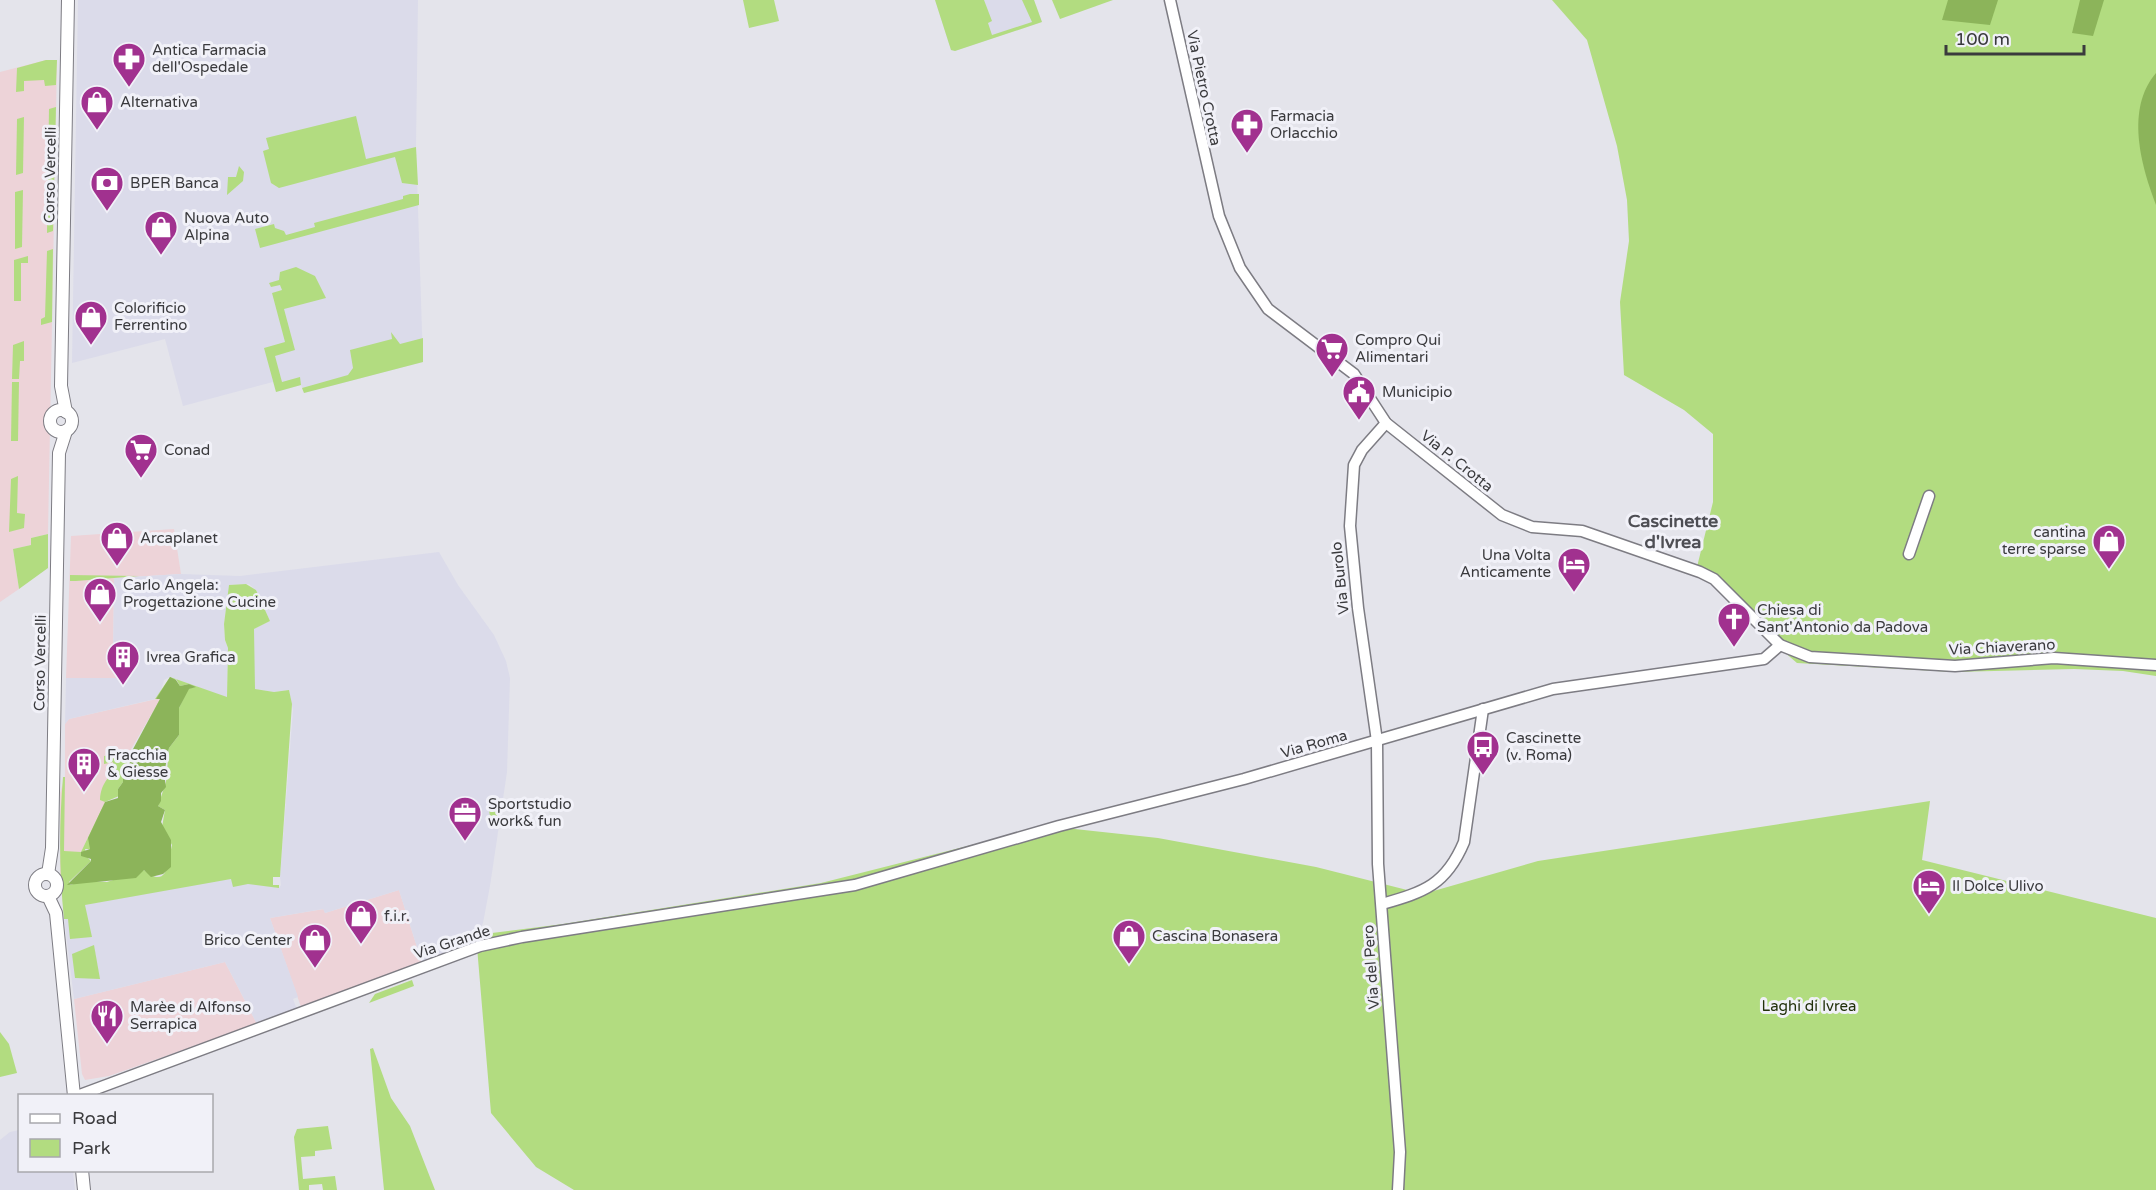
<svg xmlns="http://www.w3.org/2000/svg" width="2156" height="1190" font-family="'Varela Round',sans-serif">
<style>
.commercial{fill:#edd3d8}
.built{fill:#dbdbea}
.green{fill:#b2dc80;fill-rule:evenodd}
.forest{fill:#8cb45a}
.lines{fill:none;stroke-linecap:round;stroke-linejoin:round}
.secondary-casing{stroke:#7d7c83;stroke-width:13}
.primary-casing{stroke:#7d7c83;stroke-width:14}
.secondary{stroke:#fff;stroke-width:10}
.primary{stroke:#fff;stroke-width:12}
.labels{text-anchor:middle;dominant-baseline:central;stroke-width:6;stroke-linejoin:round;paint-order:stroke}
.poi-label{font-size:15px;fill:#3a3a3d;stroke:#f1f1f8;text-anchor:start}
.street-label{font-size:15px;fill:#3a3a3d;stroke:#f1f1f8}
.park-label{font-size:15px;fill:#21300a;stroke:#f1f1f8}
.quarter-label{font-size:18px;font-weight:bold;fill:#4e4e54;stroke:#f1f1f8}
</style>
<rect width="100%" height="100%" fill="#e4e4eb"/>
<g class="commercial">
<polygon points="46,60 57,60 48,534 31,538 31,545 13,549 19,589 0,602 0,72"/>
<polygon points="174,529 181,574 114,578 113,664 116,665 116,678 66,678 71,536"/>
<polygon points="161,698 130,751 81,852 60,881 60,793 65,776 65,724 69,719"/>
<polygon points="399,890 423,966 301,1007 270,918 324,909 325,913"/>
<polygon points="225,962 257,1024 109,1076 85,1080 82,1074 74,999"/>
</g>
<g class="built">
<polygon points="78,0 418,0 416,147 423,362 304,393 301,385 276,392 273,382 183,406 165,339 72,363"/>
<polygon points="935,0 1034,0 1042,22 955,51 951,50"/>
<polygon points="439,552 458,585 494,635 506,661 510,678 507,772 490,886 483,923 478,934 465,947 423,966 399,890 325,913 323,909 270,918 298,997 293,999 296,1007 301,1007 257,1024 225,962 74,999 63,909 212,881 231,879 279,888 281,885 280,877 293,710 289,690 274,692 254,689 254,629 270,621 256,590 249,584 229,585 224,624 225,640 228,648 227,698 170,677 164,680 160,695 155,699 69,719 65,724 66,678 116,678 116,665 113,665 114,578 181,574 240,576"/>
<polygon points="19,1130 20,1170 73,1171 75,1190 0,1190 0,1140 10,1132"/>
</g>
<g class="green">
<polygon points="743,0 774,0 779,21 749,28"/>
<polygon points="935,0 984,0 992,21 988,23 992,35 1032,22 1022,0 1034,0 1042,22 955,51 951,50"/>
<polygon points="1052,0 1113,0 1060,19"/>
<polygon points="1552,0 2156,0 2156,676 2123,671 2074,669 1954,672 1797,663 1748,621 1713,580 1696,571 1713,502 1713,434 1684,410 1624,375 1620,302 1629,241 1627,200 1617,146 1587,40"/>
<polygon points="46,60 57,60 56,85 45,86 44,80 24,81 24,91 16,92 17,68"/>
<polygon points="56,107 53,231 47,233 49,109"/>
<polygon points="356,116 366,159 416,147 418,185 402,183 395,157 279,188 271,183 263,151 269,149 266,138"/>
<polygon points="24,117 23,173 16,175 17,119"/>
<polygon points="239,166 244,172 243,181 227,195 228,177 236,177"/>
<polygon points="23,190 22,247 15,249 15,192"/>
<polygon points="410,194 419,194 419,205 260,248 255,229 274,224 275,228 284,231 286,235 315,227 314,223 403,199 403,196"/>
<polygon points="53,249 52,322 41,325 41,319 45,317 47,251"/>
<polygon points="28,256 28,263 21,263 21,301 14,301 14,260"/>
<polygon points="296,267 315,276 326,298 284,309 295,350 275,356 282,382 300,377 301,385 276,392 264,348 285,342 272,293 282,290 280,285 271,287 269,283 279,280 280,272"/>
<polygon points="391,332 400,344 423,338 423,362 304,393 302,388 348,375 353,368 350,350 392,339"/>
<polygon points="24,341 24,361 20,361 19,379 12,379 13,345"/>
<polygon points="12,382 19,382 18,441 11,441"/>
<polygon points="18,476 17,513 25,514 24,528 9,532 11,479"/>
<polygon points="48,534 48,568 19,589 13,549 31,545 31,538"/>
<polygon points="70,575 139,576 76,581 70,581"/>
<path d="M 246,584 L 256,590 L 270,621 L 254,629 L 255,689 L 274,692 L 289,690 L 292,704 L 280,877 L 273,877 L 273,885 L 279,885 L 279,888 L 248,884 L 233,887 L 231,879 L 85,905 L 92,937 L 70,939 L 68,919 L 64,919 C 59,871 59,825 63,777 L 65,777 L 64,851 L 81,852 L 105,802 L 100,800 C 101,779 113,779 113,762 L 104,764 L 104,756 L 132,751 L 160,699 L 155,699 L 170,677 L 227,697 L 228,648 L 225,640 L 224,624 L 229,585 ZM 176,679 L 180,686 L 189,684 L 194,687 L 188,689 L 179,708 L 179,735 L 169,748 L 166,782 L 158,806 L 165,810 L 162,827 L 172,845 C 168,860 169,891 144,870 L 107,882 L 84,881 L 70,885 L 69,882 L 91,861 L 87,857 L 85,849 L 90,849 L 90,840 L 105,802 L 119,796 L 118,789 L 123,782 L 132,751 L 161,698 L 156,699 Z"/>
<polygon points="500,798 498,822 491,822 487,799"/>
<polygon points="1930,801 1922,860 2156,918 2156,1190 574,1190 536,1167 491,1113 476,935 563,924 821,883 1047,826 1158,838 1316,867 1423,894 1538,861"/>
<polygon points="94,945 100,979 75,978 72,954"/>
<polygon points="412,980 414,986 369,1003 375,994"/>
<polygon points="0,1032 9,1044 17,1073 0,1077"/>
<polygon points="373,1048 391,1098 410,1126 435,1190 384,1190 370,1049"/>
<polygon points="328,1126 332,1149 315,1151 315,1156 301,1157 303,1179 335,1176 337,1190 323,1190 322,1184 309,1185 309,1190 299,1190 294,1137 297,1129"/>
</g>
<g class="forest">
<polygon points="1948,0 1998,0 1990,25 1942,20"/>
<polygon points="2080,0 2104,0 2093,36 2072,33"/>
<path d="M 2156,73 L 2156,205 C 2141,166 2125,109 2156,73 Z"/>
<polygon points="170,677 176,680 180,686 189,684 196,687 189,689 179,708 179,735 169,748 164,774 166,787 161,793 161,801 158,806 165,810 161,822 171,840 171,867 163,874 151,877 144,870 136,878 67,885 91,861 91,859 81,856 81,852 90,849 88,838 105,802 118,798 118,789 123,782 123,770 131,760 132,751 160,699 156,699"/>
</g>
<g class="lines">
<g class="secondary-casing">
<g id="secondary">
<polyline points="1170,0 1219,216 1240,268 1268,309 1354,374 1386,423 1502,515 1532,527 1582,531 1700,572 1714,579 1780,645 1810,657 1955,666 2054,658 2156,665"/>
<polyline points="1386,423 1362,450 1354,465 1350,526 1358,608 1377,741 1378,864 1400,1152 1398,1190"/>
<polyline points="1909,554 1929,496"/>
<path d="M 1382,904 C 1424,892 1446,885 1464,842 L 1483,709"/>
<polyline points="77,1096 480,946 522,937 855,885 1059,826 1244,779 1553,689 1764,659 1780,645"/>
</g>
</g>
<g class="primary-casing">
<g id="primary">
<circle cx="61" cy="421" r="11"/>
<polyline points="66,412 61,386 68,0"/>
<polyline points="48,874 52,848 59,453 66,431"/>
<circle cx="46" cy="885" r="11"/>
<polyline points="48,896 56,913 74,1096"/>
<polyline points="82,1170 84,1190"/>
</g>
</g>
<use href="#secondary" class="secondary"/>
<use href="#primary" class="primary"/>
</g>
<defs>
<g id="pharmacy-pin" transform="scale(1.725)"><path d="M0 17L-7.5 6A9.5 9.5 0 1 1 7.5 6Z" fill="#a1318f" stroke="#f1f1f8"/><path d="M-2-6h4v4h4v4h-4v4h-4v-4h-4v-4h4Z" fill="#fff"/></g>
<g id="shop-pin" transform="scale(1.725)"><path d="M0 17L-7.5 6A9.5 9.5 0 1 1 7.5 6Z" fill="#a1318f" stroke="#f1f1f8"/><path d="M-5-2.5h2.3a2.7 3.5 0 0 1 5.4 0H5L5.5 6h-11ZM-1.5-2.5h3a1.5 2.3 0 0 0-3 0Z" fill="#fff"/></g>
<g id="bank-pin" transform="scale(1.725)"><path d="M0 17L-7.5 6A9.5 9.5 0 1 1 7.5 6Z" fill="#a1318f" stroke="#f1f1f8"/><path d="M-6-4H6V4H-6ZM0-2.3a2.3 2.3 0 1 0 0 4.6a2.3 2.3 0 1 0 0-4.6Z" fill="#fff"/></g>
<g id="supermarket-pin" transform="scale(1.725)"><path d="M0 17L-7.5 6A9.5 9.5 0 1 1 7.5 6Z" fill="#a1318f" stroke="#f1f1f8"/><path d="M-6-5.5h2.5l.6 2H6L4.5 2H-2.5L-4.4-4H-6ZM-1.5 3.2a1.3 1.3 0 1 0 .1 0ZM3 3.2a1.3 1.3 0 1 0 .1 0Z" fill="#fff"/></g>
<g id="civic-pin" transform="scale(1.725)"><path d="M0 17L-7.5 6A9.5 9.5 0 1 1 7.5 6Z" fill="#a1318f" stroke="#f1f1f8"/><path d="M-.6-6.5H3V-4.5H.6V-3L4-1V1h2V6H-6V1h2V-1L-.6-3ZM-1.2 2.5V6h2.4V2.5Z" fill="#fff"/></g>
<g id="hotel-pin" transform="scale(1.725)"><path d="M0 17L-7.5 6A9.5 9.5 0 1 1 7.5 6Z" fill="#a1318f" stroke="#f1f1f8"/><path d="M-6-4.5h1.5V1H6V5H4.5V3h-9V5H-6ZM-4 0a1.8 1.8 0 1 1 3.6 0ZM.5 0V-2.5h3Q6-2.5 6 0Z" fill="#fff"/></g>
<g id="church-pin" transform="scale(1.725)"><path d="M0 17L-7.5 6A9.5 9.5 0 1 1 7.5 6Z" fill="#a1318f" stroke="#f1f1f8"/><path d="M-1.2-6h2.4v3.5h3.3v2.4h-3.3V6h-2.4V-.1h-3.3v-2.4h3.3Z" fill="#fff"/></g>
<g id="building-pin" transform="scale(1.725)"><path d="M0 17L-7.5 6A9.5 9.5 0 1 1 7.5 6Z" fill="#a1318f" stroke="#f1f1f8"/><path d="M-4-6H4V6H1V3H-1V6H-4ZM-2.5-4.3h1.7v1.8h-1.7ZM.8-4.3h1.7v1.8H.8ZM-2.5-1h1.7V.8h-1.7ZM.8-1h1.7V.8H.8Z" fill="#fff"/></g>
<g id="bus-pin" transform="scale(1.725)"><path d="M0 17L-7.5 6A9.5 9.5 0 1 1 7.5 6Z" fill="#a1318f" stroke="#f1f1f8"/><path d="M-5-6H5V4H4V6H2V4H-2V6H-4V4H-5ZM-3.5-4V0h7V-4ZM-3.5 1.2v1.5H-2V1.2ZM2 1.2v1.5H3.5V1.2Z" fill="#fff"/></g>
<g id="office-pin" transform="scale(1.725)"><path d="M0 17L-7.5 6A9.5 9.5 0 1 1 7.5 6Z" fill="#a1318f" stroke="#f1f1f8"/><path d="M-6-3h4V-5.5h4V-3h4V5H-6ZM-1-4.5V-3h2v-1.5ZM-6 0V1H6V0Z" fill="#fff"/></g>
<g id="restaurant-pin" transform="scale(1.725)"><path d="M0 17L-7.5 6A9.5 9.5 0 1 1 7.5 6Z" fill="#a1318f" stroke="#f1f1f8"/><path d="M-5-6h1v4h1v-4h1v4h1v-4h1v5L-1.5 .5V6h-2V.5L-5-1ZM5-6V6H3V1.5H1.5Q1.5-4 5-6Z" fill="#fff"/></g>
</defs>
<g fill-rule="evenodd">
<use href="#pharmacy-pin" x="129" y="59"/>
<use href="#shop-pin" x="97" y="102"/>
<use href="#pharmacy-pin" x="1247" y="125"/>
<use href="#bank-pin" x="107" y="183"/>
<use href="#shop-pin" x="161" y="227"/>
<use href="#shop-pin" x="91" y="317"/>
<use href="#supermarket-pin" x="1332" y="349"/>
<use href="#civic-pin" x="1359" y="392"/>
<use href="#supermarket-pin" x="141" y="450"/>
<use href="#shop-pin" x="117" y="538"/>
<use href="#shop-pin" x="2109" y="541"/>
<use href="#hotel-pin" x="1574" y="564"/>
<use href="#shop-pin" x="100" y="594"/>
<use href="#church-pin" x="1734" y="619"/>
<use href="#building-pin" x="123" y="657"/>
<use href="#bus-pin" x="1483" y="747"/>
<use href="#building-pin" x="84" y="764"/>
<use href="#office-pin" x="465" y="813"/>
<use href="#hotel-pin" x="1929" y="886"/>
<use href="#shop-pin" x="361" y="916"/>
<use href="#shop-pin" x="1129" y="936"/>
<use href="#shop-pin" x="315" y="940"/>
<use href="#restaurant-pin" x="107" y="1016"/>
</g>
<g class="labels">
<g class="poi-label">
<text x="152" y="50">Antica Farmacia<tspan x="152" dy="17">dell'Ospedale</tspan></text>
<text x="120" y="102">Alternativa</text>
<text x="1270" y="116">Farmacia<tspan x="1270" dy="17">Orlacchio</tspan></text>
<text x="130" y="183">BPER Banca</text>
<text x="184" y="218">Nuova Auto<tspan x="184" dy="17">Alpina</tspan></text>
<text x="114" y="308">Colorificio<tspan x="114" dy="17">Ferrentino</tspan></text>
<text x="1355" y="340">Compro Qui<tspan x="1355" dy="17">Alimentari</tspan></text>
<text x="1382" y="392">Municipio</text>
<text x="164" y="450">Conad</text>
<text x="2086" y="532" text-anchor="end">cantina<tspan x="2086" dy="17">terre sparse</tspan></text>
<text x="140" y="538">Arcaplanet</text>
<text x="1551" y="555" text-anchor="end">Una Volta<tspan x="1551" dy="17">Anticamente</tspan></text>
<text x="123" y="585">Carlo Angela:<tspan x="123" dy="17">Progettazione Cucine</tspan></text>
<text x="1757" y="610">Chiesa di<tspan x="1757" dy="17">Sant'Antonio da Padova</tspan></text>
<text x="146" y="657">Ivrea Grafica</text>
<text x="1506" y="738">Cascinette<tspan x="1506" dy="17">(v. Roma)</tspan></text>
<text x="107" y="755">Fracchia<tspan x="107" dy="17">&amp; Giesse</tspan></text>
<text x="488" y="804">Sportstudio<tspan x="488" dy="17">work&amp; fun</tspan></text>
<text x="1952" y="886">Il Dolce Ulivo</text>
<text x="384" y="916">f.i.r.</text>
<text x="1152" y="936">Cascina Bonasera</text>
<text x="292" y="940" text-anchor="end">Brico Center</text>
<text x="130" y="1007">Marèe di Alfonso<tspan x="130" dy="17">Serrapica</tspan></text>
</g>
<g class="street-label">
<text transform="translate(1204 88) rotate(78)">Via Pietro Crotta</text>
<text transform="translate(50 175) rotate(-89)">Corso Vercelli</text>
<text transform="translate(1457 461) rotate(39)">Via P. Crotta</text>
<text transform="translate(1340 578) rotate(-96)">Via Burolo</text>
<text transform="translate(2002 647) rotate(-3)">Via Chiaverano</text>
<text transform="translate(40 663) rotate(-89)">Corso Vercelli</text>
<text transform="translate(1314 744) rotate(-16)">Via Roma</text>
<text transform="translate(452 942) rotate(-18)">Via Grande</text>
<text transform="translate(1371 967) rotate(-94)">Via del Pero</text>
</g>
<g class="park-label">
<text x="1809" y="1006">Laghi di Ivrea</text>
</g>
<g class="quarter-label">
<text x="1673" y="521">Cascinette<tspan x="1673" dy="21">d'Ivrea</tspan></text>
</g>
</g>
<rect x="18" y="1094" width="195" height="78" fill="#f1f1f8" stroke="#a8a8ad" stroke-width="1.5"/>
<rect x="30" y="1114" width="30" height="9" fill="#ffffff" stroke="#a8a8ad" stroke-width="1.5"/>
<text x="72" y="1124" font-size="18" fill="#3a3a3d">Road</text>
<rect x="30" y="1139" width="30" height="18" fill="#b2dc80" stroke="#a8a8ad" stroke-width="1.5"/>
<text x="72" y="1154" font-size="18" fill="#3a3a3d">Park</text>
<path d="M1946 45v9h138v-9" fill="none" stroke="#3a3a3d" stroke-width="3"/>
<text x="1955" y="45" font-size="18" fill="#3a3a3d" stroke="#f1f1f8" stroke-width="4.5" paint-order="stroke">100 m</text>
</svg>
